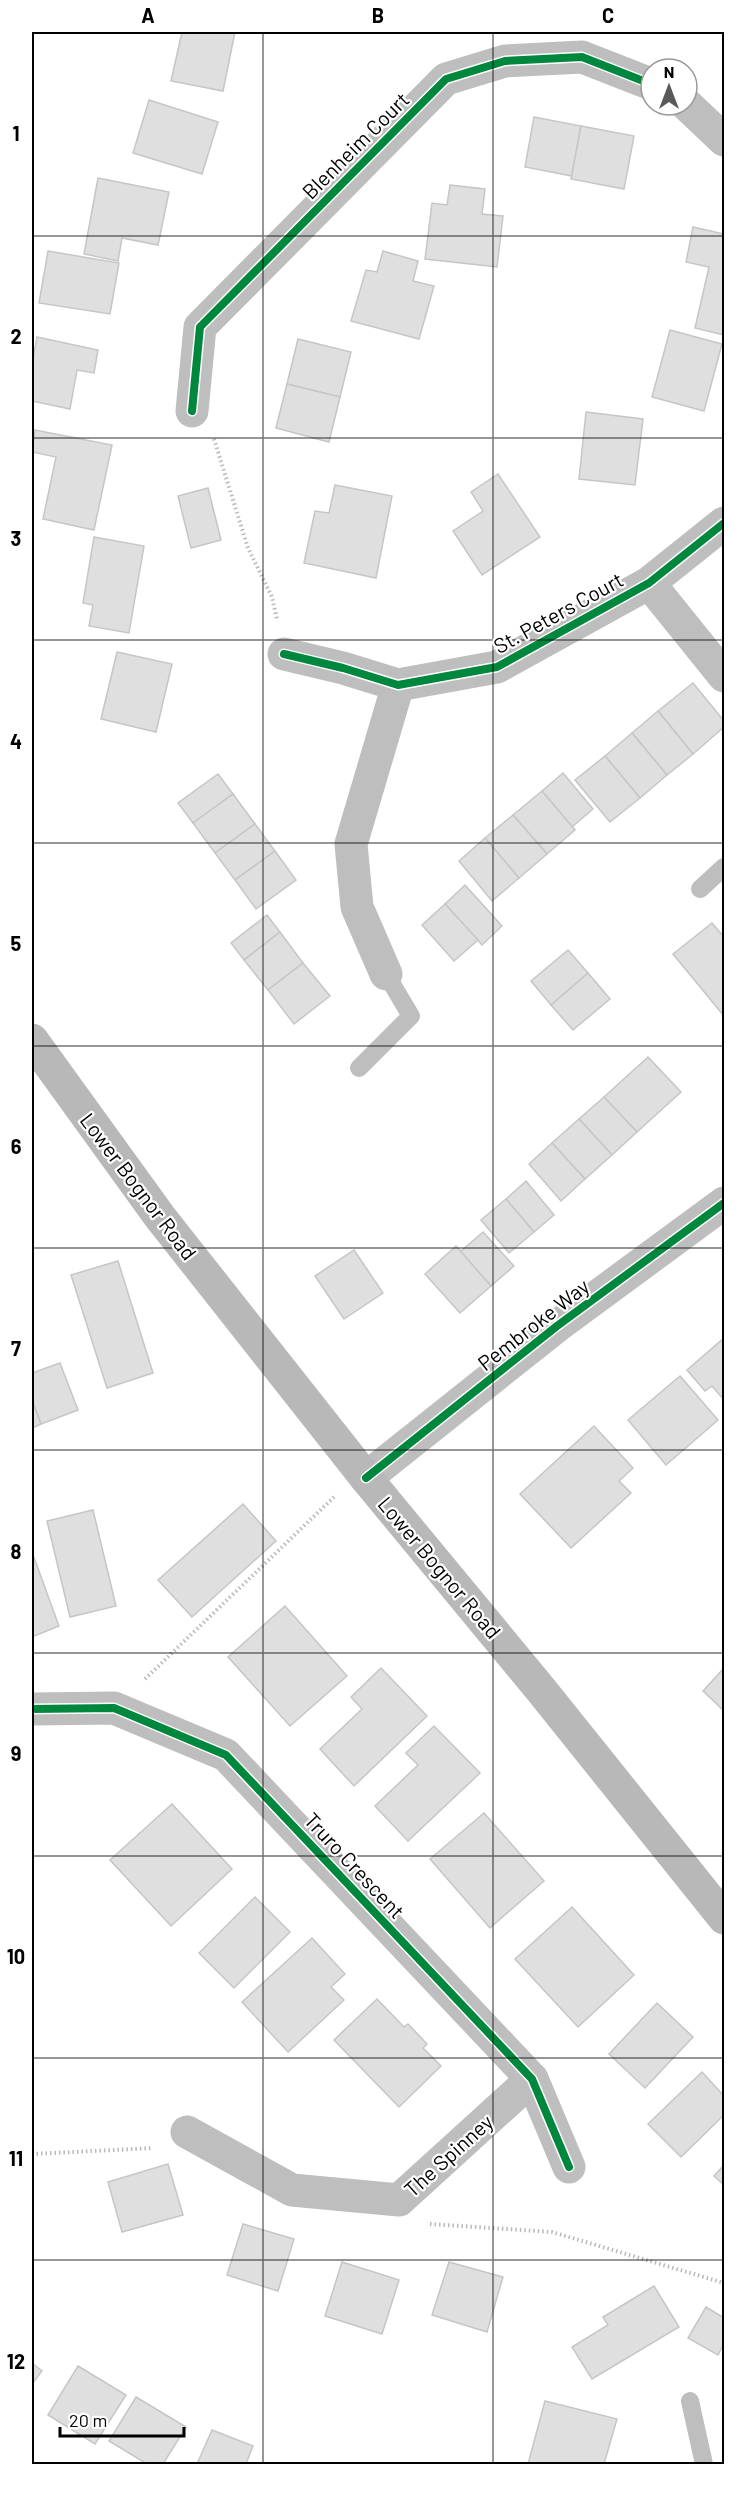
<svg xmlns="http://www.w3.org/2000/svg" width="756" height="2496" font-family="Barlow,sans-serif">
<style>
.building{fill:#dfdfdf;stroke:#c6c6c6;stroke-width:1.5}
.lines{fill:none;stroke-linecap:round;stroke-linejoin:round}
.path{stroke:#b9b9b9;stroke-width:4;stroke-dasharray:1.5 3;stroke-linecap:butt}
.service{stroke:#bebebe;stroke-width:18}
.minor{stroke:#bebebe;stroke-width:33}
.secondary{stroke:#b8b8b8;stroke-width:33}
.cycleway-casing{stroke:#fff;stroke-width:11}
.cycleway{stroke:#00873e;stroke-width:8}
.grid{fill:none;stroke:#000;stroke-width:1.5;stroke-opacity:0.55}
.labels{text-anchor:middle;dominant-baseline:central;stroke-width:4.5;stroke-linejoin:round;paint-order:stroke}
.street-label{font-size:21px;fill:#000;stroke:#fff}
.neatline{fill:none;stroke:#000;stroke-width:2}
.grid-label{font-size:20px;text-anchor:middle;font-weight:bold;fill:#000}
</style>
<rect width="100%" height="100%" fill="#fff"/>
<g class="building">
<polygon points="182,32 235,32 223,91 171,81"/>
<polygon points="149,100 218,122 202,174 133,153"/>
<polygon points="534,117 581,126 572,176 525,167"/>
<polygon points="581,126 634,136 624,189 571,179"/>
<polygon points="98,178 169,192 158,245 122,238 118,261 84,254"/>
<polygon points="450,185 485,189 482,214 503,216 497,267 425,259 432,203 447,205"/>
<polygon points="693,227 724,234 724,335 695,328 709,267 686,262"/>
<polygon points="48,251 119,263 110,314 39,303"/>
<polygon points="383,251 418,261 413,281 434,286 419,339 351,321 366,270 377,272"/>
<polygon points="670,330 722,344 704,411 652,397"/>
<polygon points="37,337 98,350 94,373 77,370 70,409 32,401 32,364"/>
<polygon points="298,339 351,352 340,397 287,384"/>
<polygon points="287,384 340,397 329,442 276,428"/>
<polygon points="586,412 643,419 635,485 579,479"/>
<polygon points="35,430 112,445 94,530 43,519 56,457 32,452"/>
<polygon points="498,474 540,537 482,575 453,531 483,511 471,492"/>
<polygon points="335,485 392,496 376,578 304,563 315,511 329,513"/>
<polygon points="208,488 221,540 191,548 178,496"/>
<polygon points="94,537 144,546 129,633 89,626 93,605 83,603"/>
<polygon points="117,652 172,664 156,732 101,719"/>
<polygon points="693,683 724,721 724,727 693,754 658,711"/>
<polygon points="658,711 693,754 667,775 632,733"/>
<polygon points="632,733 667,775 640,798 605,756"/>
<polygon points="605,756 640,798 610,822 575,780"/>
<polygon points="563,773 593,809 572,827 542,791"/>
<polygon points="218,774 233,794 193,823 178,803"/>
<polygon points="542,791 575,830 547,854 513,815"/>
<polygon points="233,794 255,824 215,853 193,823"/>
<polygon points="513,815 547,854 519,878 485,838"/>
<polygon points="255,824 275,851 235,880 215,853"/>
<polygon points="485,838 519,878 492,901 459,861"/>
<polygon points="275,851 296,880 256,909 235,880"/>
<polygon points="465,885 502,926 482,945 445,904"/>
<polygon points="445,904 478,940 454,961 422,925"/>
<polygon points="267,915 280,932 244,960 231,943"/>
<polygon points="712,923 724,937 724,1016 673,954"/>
<polygon points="280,932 303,963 268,990 244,960"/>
<polygon points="568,950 588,973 551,1005 531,981"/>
<polygon points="303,963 330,996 294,1024 268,990"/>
<polygon points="588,973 610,999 573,1030 551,1005"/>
<polygon points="648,1057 681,1092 637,1132 604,1097"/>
<polygon points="604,1097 637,1132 612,1155 579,1119"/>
<polygon points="579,1119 612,1155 585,1179 552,1143"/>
<polygon points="552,1143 585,1179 561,1201 529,1164"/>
<polygon points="526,1181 554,1215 534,1232 506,1199"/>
<polygon points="506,1199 534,1232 509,1253 481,1220"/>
<polygon points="483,1232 514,1266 491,1286 460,1252"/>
<polygon points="456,1246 491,1286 460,1313 425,1274"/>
<polygon points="354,1250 383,1293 344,1319 315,1276"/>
<polygon points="118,1261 153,1373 107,1388 71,1275"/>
<polygon points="724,1338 724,1400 712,1386 705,1391 687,1370"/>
<polygon points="60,1363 78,1410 41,1424 32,1400 32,1373"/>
<polygon points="680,1376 718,1420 666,1465 628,1420"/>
<polygon points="32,1400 41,1424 32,1428"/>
<polygon points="594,1426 633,1468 619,1481 631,1493 571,1548 520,1494"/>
<polygon points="243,1504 276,1541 192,1617 158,1580"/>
<polygon points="93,1510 116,1606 70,1617 47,1521"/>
<polygon points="32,1552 59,1626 32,1637"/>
<polygon points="285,1606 347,1676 290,1726 228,1657"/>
<polygon points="381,1668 427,1716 354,1786 320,1749 362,1709 351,1697"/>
<polygon points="724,1668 724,1711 703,1691"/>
<polygon points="434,1726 480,1773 408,1841 375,1806 418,1765 406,1753"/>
<polygon points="172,1804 232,1869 171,1926 110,1860"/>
<polygon points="484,1813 544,1881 490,1928 430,1859"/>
<polygon points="255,1897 290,1932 234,1988 199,1953"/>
<polygon points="572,1907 634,1975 578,2027 515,1959"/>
<polygon points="312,1938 345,1974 331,1987 344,2000 288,2052 242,2002"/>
<polygon points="377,1999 404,2027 408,2024 427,2044 423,2048 441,2066 399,2107 334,2040"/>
<polygon points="657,2003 693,2037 645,2088 609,2054"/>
<polygon points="702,2072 724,2096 724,2115 681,2157 648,2124"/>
<polygon points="168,2164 183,2215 122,2232 108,2182"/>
<polygon points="724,2165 724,2185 714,2176"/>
<polygon points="243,2224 294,2239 278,2291 227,2275"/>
<polygon points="342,2262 399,2280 382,2334 325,2316"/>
<polygon points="449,2262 503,2277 487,2332 432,2315"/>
<polygon points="654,2286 679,2327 592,2379 572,2347 608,2325 603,2317"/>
<polygon points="706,2307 724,2318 724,2343 718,2355 688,2338"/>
<polygon points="32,2363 42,2371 32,2384"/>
<polygon points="78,2366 126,2395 95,2444 48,2415"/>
<polygon points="136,2397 186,2427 163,2464 147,2464 109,2441"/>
<polygon points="545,2401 617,2419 604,2464 528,2464"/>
<polygon points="212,2430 253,2446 246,2464 197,2464"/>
</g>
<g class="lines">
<g class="path">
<polyline points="214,439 248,548 272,597 277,619"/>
<polyline points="145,1679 334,1497"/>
<polyline points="32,2154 153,2148"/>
<polyline points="430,2224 552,2232 724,2283"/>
</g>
<g class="service">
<polyline points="700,889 724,867"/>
<polyline points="359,1068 411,1016 386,974"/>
<polyline points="690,2401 704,2464"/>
</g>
<g class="minor">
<polyline points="687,105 724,140"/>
<polyline points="192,411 200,327 446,79 505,61 582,57 651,84"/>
<polyline points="649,583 724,676"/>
<polyline points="284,654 343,668 398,685 497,667 649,583 724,523"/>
<polyline points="386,974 357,907 351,844 398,685"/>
<polyline points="366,1478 557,1326 724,1203"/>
<polyline points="32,1709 114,1708 226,1755 532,2079 569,2167"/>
<polyline points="187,2132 292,2190 399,2200 532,2079"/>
</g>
<polyline class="secondary" points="32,1040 160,1217 366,1478 542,1691 724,1918"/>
<g class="cycleway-casing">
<g id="cycleway">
<polyline points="192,411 200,327 446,79 505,61 582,57 651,84"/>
<polyline points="284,654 343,668 398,685 497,667 649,583 724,523"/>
<polyline points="366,1478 557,1326 724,1203"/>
<polyline points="32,1709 114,1708 226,1755 532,2079 569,2167"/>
</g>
</g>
<use href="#cycleway" class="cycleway"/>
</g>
<path class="grid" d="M 263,32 L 263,2464M 493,32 L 493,2464M 32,236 L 724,236M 32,438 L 724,438M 32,640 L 724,640M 32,843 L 724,843M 32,1046 L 724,1046M 32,1248 L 724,1248M 32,1450 L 724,1450M 32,1653 L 724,1653M 32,1856 L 724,1856M 32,2058 L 724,2058M 32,2260 L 724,2260"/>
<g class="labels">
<g class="street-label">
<text transform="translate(355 145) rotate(-45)">Blenheim Court</text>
<text transform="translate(558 612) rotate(-29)">St. Peters Court</text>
<text transform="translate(139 1186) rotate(53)">Lower Bognor Road</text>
<text transform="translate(533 1324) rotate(-38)">Pembroke Way</text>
<text transform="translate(440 1567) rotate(50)">Lower Bognor Road</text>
<text transform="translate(355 1865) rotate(47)">Truro Crescent</text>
<text transform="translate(448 2155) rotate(-42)">The Spinney</text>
</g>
</g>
<rect width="756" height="2496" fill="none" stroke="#ffffff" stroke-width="66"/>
<g transform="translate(669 87)"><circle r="28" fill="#ffffff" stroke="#999999" stroke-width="1.5"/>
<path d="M0-4.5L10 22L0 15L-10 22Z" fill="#595959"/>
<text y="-9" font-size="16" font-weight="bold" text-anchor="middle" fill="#000000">N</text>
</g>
<path d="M60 2427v9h124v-9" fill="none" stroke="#000000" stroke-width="3"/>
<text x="69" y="2427" font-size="18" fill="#000000" stroke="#ffffff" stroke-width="4.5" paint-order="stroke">20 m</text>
<rect x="33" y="33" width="690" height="2430" class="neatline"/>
<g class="grid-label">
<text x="148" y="23">A</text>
<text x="378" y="23">B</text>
<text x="608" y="23">C</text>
<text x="16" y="141">1</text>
<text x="16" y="344">2</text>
<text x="16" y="546">3</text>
<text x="16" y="749">4</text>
<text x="16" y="951">5</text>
<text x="16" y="1154">6</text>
<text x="16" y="1356">7</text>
<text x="16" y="1559">8</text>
<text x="16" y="1761">9</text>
<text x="16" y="1964">10</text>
<text x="16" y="2166">11</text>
<text x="16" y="2369">12</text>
</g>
</svg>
